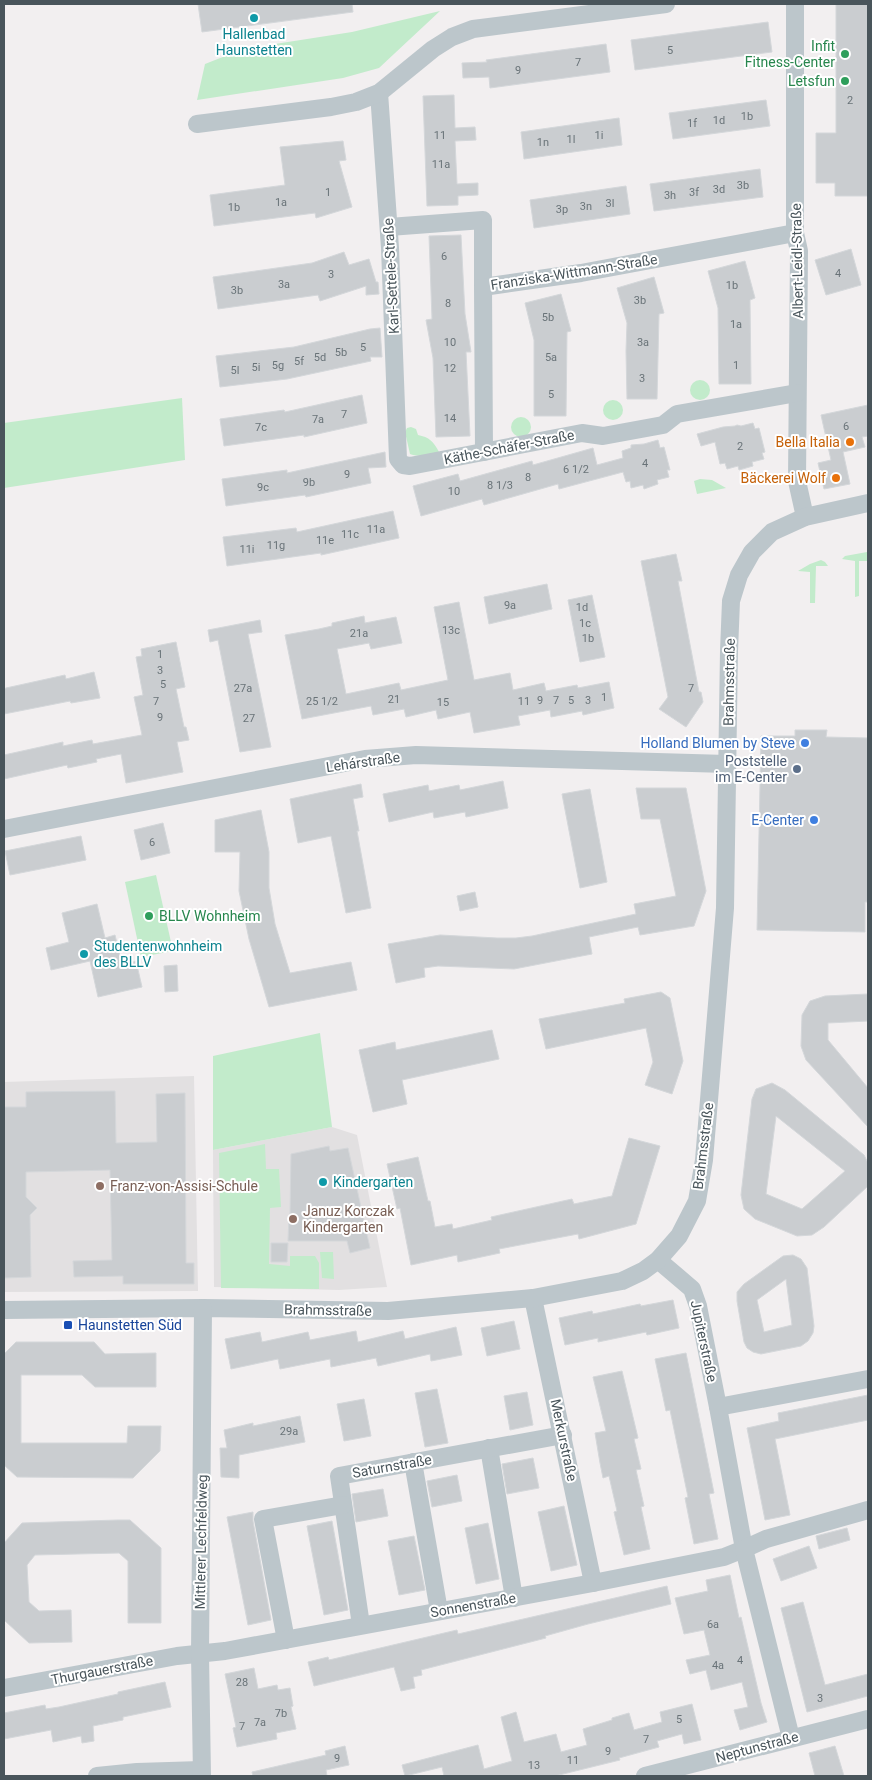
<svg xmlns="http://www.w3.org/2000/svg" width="872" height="1780" font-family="Roboto,sans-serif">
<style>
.education{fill:#e2e0e1}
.green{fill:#c2ebcb}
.building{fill:#cacdd0;stroke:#d4d7da;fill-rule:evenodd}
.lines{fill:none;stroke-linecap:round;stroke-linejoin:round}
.minor{stroke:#bcc6cb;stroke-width:18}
.culture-dot{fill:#0f9aa8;stroke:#fff;stroke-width:2}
.leisure-dot{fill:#2e9e5b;stroke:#fff;stroke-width:2}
.food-dot{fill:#e8710a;stroke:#fff;stroke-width:2}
.shop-dot{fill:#3f7fe0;stroke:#fff;stroke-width:2}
.service-dot{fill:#5c6f8a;stroke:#fff;stroke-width:2}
.education-dot{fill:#8d6e63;stroke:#fff;stroke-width:2}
.transit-dot{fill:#1a4fb4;stroke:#fff;stroke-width:2}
.labels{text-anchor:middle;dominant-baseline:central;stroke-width:4;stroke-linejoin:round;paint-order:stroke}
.number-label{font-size:11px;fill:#697378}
.culture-label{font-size:14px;fill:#0d838f;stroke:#fff;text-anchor:start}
.leisure-label{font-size:14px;fill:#27864d;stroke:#fff;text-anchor:end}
.street-label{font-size:14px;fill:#49555b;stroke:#fff}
.food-label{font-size:14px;fill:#c56008;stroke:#fff;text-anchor:end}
.shop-label{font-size:14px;fill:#366cbe;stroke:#fff;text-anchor:end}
.service-label{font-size:14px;fill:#4e5e75;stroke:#fff;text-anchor:end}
.education-label{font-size:14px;fill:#785e54;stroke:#fff;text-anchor:start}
.transit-label{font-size:14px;fill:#164399;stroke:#fff;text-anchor:start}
</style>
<rect width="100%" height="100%" fill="#f2eff0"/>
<g class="education">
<polygon points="194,1076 198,1291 4,1292 4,1082"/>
<polygon points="332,1127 357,1135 387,1287 339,1290 214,1287 213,1150"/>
</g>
<g class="green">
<polygon points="440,11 379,68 343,78 197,100 205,64 243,49 352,32"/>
<circle cx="700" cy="390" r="10"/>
<polygon points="182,398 185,460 4,488 4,423"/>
<circle cx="613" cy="410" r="10"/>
<circle cx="521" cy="427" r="10"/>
<path d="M 411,427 L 416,429 L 418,435 C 429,437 434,442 439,452 C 430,454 419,458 410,454 L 405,432 L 407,428 Z"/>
<polygon points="700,479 712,480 726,488 697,494 694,481"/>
<polygon points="867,552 868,552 868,561 859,561 859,596 855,597 855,561 842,559 845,556"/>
<polygon points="821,560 825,562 828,566 816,566 815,603 810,603 810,572 798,571 810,564"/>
<polygon points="156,875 173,951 141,957 125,882"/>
<polygon points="320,1033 332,1127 213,1150 213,1056"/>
<polygon points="265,1144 266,1169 279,1169 281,1207 270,1208 269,1264 290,1266 290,1256 315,1256 319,1263 319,1289 221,1288 219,1153"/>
<polygon points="320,1252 333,1252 334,1279 322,1278"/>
</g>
<g class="building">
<polygon points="198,4 352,4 353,12 202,32"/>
<polygon points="836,4 868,4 868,196 835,196 835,183 816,183 816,133 836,133"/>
<polygon points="768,22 772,52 635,70 631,40"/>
<polygon points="606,44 610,72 490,88 489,77 463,78 462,63 487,62 486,60"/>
<polygon points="454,95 455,128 475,127 476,140 455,141 457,184 478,183 478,195 458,196 458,205 427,206 423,96"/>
<polygon points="766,100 770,126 673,139 669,113"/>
<polygon points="619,118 622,145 524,159 521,132"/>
<polygon points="343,141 346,160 339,161 352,207 316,218 315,213 214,226 210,195 285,185 280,147"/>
<polygon points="760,169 763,197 654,211 650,184"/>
<polygon points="626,186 630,214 534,228 530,200"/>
<polygon points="461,235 465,314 471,352 466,352 470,436 436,437 433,358 426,320 432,319 429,236"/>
<polygon points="851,249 861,285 826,295 815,260"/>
<polygon points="344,252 349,265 369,259 376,282 378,282 379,294 366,295 366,286 320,301 318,295 218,309 213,277 312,263"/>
<polygon points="745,261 755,298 750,300 751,384 719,384 718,308 708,271"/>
<polygon points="654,277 664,313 659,314 657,399 627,399 626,351 627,323 617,288"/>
<polygon points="561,294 571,331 567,332 566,416 534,416 534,340 525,303"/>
<polygon points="380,328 382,357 370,357 371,361 287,379 220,387 216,356 294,347 370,329"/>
<polygon points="362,395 367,423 304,437 304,435 224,446 220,419 284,410 285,412"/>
<polygon points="868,405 868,436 862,437 865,447 843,452 850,484 824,489 818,463 831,460 821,415"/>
<polygon points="753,423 755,429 759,428 765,452 762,453 764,459 752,462 753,466 739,470 738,466 727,469 725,463 720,464 715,442 701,446 697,434 723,427 735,426 737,425 741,426"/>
<polygon points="658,440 660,448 664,447 670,470 667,470 669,477 657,480 658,484 644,489 643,485 631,488 630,481 626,482 623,472 559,489 558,484 484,505 482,499 421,516 413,486 458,474 460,481 532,461 533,465 593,448 597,465 623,458 622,451 631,448 631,445 644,444"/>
<polygon points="385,452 386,467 368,468 371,483 306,497 305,495 226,506 222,479 287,470 287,473"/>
<polygon points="393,511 399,538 321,555 321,553 227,566 223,537 296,528 297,532"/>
<polygon points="676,554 682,581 678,581 699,692 701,692 703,702 686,727 659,709 668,697 641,561"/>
<polygon points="547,584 552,609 489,624 484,597"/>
<polygon points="592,595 605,657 580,662 568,600"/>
<polygon points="459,602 474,680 510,673 513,690 544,683 546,691 577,685 578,688 609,682 614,708 583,715 582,711 551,717 550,710 518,716 520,725 474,733 470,712 438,719 436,710 406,717 404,709 373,715 371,706 302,719 285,635 319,629 332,626 332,623 364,616 365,623 396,617 402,643 371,649 369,643 337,649 346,694 399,683 401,690 448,680 434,607"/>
<polygon points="260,620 262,632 248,634 271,747 240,752 218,640 210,642 208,630"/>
<polygon points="176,642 185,687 176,689 184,727 186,727 189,740 177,742 183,772 126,783 121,754 96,759 97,762 68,768 67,765 4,779 4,755 63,742 63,746 92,740 93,744 142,735 134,697 143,695 136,657 142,656 141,649"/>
<polygon points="94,672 100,698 71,703 70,701 4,714 4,689 6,688 65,675 66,679"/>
<polygon points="795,730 827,730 826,737 868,738 868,902 865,902 865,932 757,930 761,736 795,736"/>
<polygon points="503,781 508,808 466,817 465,812 434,818 433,812 389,822 383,794 428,785 429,791 459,785 460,790"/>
<polygon points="361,784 363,797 353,799 359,831 357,831 371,908 346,913 331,836 298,843 290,799"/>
<polygon points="636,788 686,788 706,891 694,926 640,935 638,927 589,937 592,954 514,969 438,966 424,968 425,977 396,983 388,944 440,935 497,938 516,938 532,936 636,914 634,904 676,896 660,819 641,819"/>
<polygon points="590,789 607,882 580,888 562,794"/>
<polygon points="261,810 269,852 269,888 275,924 290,973 351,962 357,990 269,1007 249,939 239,891 240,852 215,852 215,820"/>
<polygon points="163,823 170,853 141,860 134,830"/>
<polygon points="81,836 86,860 10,875 5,851"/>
<polygon points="475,892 478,907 460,911 457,896"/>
<polygon points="97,904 105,938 115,935 122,964 136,961 142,987 98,997 90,961 51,970 46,948 69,942 62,913"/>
<polygon points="177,965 178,991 165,992 164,966"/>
<polygon points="661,992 670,998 683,1061 672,1094 645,1085 653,1062 646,1028 546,1049 539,1019 625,1003 624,999"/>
<polygon points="868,994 868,1021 828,1023 828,1040 868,1088 868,1127 806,1060 801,1046 802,1015 810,1001 825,996"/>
<polygon points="492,1030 499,1059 402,1080 407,1104 373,1112 359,1050 395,1042 396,1050"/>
<path d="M 772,1083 L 785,1090 L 864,1155 L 868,1163 L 868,1186 L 824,1227 L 812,1235 L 797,1236 L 755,1219 L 744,1209 L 741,1195 L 752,1099 L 756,1089 ZM 776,1116 L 845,1171 L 802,1209 L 766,1194 Z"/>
<polygon points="115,1091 116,1143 157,1142 156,1094 185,1093 186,1263 194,1263 194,1284 123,1284 123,1276 74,1277 73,1261 112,1260 110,1170 26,1172 26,1197 37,1208 30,1215 31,1277 4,1278 4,1107 26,1107 26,1092"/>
<polygon points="629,1138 660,1146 636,1224 579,1239 578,1234 499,1249 500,1253 458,1262 457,1255 411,1265 400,1208 397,1209 387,1164 418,1157 428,1201 430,1201 435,1227 452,1224 453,1229 492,1220 491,1217 572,1199 574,1204 612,1196"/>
<polygon points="329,1146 330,1151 348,1148 370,1248 350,1253 347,1241 288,1241 289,1216 290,1216 291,1154"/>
<polygon points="271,1243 288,1243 287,1262 271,1262"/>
<path d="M 793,1255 L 801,1259 L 807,1268 L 814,1326 L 813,1333 L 808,1341 L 801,1346 L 761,1354 L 753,1352 L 747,1348 L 744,1342 L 737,1301 L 737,1292 L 744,1284 L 783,1256 ZM 786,1279 L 792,1325 L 764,1332 L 757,1300 Z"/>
<polygon points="673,1300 679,1328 647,1335 646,1332 598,1342 598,1338 565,1345 559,1318 592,1311 593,1314 640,1304 641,1306"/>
<polygon points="514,1321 520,1349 487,1356 481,1328"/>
<polygon points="456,1327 462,1355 431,1361 430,1354 378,1366 376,1358 331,1367 330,1359 280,1369 278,1359 231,1369 225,1339 260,1332 262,1342 308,1332 310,1340 356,1331 358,1342 403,1331 405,1339"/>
<polygon points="16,1342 94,1342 105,1354 156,1353 156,1387 95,1387 82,1375 21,1375 21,1443 127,1443 128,1426 161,1426 160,1451 133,1478 17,1477 4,1465 4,1354"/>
<polygon points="686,1353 714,1493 709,1494 718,1539 694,1544 685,1498 688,1497 670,1410 666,1411 655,1359"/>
<polygon points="622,1371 638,1438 634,1439 641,1469 636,1470 644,1506 641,1507 650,1549 624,1555 614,1512 617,1511 609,1476 603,1478 600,1463 595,1433 606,1431 593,1377"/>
<polygon points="437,1389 448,1443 425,1447 415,1393"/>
<polygon points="527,1392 533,1425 510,1430 504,1396"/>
<polygon points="868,1395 868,1420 775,1439 790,1515 765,1520 747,1428 779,1421 778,1413"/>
<polygon points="364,1399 371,1436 344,1441 337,1404"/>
<polygon points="300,1416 305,1442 239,1455 239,1478 221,1477 220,1448 227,1448 224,1430 253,1423 253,1426"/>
<polygon points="533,1458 539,1488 507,1494 502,1464"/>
<polygon points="457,1475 462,1501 432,1507 427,1481"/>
<polygon points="383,1489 388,1516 356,1522 352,1494"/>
<polygon points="564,1506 577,1565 551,1571 538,1512"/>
<polygon points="253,1512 253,1521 271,1620 248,1625 227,1517"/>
<polygon points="118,1520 130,1520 161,1548 161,1623 128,1623 128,1561 119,1553 35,1555 27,1565 29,1602 39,1611 71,1610 72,1642 29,1643 4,1620 4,1543 22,1523"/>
<polygon points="332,1521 348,1610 324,1615 307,1526"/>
<polygon points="488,1523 499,1579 476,1584 465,1528"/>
<polygon points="847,1528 850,1540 819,1549 816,1536"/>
<polygon points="414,1536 425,1590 399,1595 388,1541"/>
<polygon points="809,1546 817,1568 781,1581 773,1559"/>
<polygon points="730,1575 739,1618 741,1617 761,1703 767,1722 740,1730 734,1710 748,1707 742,1682 711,1690 706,1670 690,1674 686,1660 710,1655 704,1630 684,1634 675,1598 708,1591 706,1580"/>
<polygon points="667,1586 671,1604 588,1624 545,1636 546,1638 421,1670 422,1675 413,1677 415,1688 401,1691 394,1667 314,1686 308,1662 328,1657 329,1660 457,1630 458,1634"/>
<polygon points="803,1602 825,1685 868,1674 868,1696 807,1712 781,1608"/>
<polygon points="254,1668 258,1689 277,1685 278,1690 290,1688 293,1706 291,1707 296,1729 276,1733 277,1739 237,1747 233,1728 236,1727 225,1674"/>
<polygon points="165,1682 171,1707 123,1717 123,1720 93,1726 94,1741 82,1743 81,1736 53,1742 51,1730 4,1739 4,1713 45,1705 46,1709 59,1707 118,1694 118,1692"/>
<polygon points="692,1704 701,1740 684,1744 682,1734 657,1741 659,1747 619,1758 620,1760 555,1776 444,1776 442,1767 405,1776 402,1765 478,1745 484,1769 512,1761 501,1717 516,1712 524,1742 556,1734 561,1752 587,1745 583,1729 612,1720 612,1718 629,1713 634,1730 662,1722 660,1712"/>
<polygon points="345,1746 349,1765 326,1770 327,1776 253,1776 252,1772 326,1755 325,1751"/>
<polygon points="835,1746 844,1776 815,1776 809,1753"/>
</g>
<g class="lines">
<g class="minor">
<polyline points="795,4 795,233 799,251 797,481 805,517"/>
<polyline points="379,93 390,248 398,459 403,465 410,466 582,433 603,436 663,425 677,414 797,393"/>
<polyline points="197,124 331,107 356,102 379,93 433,49 452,37 473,29 666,4"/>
<polyline points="389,227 483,220 483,287 581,273 795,233"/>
<polyline points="483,287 484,452"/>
<polyline points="4,829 365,759 416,755 727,764"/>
<polyline points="658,1260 692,1289 698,1306 718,1407"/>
<polyline points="533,1298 593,1583"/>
<polyline points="4,1310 203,1308 388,1311 533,1298 622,1281 643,1271 658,1260 679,1236 697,1201 704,1160 725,908 729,651 731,601 739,575 752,552 772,532 805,517 868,503"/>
<polyline points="489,1448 514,1598"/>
<polyline points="413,1462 439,1611"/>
<polyline points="361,1625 339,1476 563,1435"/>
<polyline points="286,1640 263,1519 343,1505"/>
<polyline points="4,1688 177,1656 225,1651 593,1583 724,1557 744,1549 718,1407 868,1379"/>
<polyline points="791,1738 744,1549 766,1539 868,1510"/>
<polyline points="97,1776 137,1772 201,1770"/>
<polyline points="202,1776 200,1654 203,1308"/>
<polyline points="645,1776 868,1719"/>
</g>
</g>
<g class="culture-dot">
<circle cx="254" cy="18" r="5"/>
<circle cx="84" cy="954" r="5"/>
<circle cx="323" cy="1182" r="5"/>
</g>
<g class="leisure-dot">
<circle cx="845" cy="54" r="5"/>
<circle cx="845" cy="81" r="5"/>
<circle cx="149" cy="916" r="5"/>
</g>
<g class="food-dot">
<circle cx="850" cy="442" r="5"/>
<circle cx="836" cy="478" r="5"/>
</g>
<g class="shop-dot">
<circle cx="805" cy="743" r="5"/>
<circle cx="814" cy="820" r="5"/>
</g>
<circle class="service-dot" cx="797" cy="769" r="5"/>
<g class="education-dot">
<circle cx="100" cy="1186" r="5"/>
<circle cx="293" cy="1219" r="5"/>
</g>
<rect class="transit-dot" x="63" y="1320" width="10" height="10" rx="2.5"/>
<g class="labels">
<g class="number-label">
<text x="670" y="50">5</text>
<text x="578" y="62">7</text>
<text x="518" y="70">9</text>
<text x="850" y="100">2</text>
<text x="747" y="116">1b</text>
<text x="719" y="120">1d</text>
<text x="692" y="123">1f</text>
<text x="440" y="135">11</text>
<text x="599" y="135">1i</text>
<text x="571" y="139">1l</text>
<text x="543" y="142">1n</text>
<text x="441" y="164">11a</text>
<text x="743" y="185">3b</text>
<text x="719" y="189">3d</text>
<text x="328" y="192">1</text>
<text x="694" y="192">3f</text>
<text x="670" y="195">3h</text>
<text x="281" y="202">1a</text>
<text x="610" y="203">3l</text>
<text x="586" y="206">3n</text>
<text x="234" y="207">1b</text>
<text x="562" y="209">3p</text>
<text x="444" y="256">6</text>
<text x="838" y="273">4</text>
<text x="331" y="274">3</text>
<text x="284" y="284">3a</text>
<text x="732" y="285">1b</text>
<text x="237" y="290">3b</text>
<text x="640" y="300">3b</text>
<text x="448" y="303">8</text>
<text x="548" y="317">5b</text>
<text x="736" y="324">1a</text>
<text x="450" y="342">10</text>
<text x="643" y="342">3a</text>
<text x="363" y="347">5</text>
<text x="341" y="352">5b</text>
<text x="320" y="357">5d</text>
<text x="551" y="357">5a</text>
<text x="299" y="361">5f</text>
<text x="278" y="365">5g</text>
<text x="736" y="365">1</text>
<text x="256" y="367">5i</text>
<text x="450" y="368">12</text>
<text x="235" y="370">5l</text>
<text x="642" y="378">3</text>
<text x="551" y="394">5</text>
<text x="344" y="414">7</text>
<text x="450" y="418">14</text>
<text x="318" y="419">7a</text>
<text x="846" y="426">6</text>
<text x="261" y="427">7c</text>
<text x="740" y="446">2</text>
<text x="645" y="463">4</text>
<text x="576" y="469">6 1/2</text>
<text x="347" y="474">9</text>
<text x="528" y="477">8</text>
<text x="309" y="482">9b</text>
<text x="500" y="485">8 1/3</text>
<text x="263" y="487">9c</text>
<text x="454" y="491">10</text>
<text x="376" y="529">11a</text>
<text x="350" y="534">11c</text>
<text x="325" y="540">11e</text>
<text x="276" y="545">11g</text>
<text x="247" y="549">11i</text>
<text x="510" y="605">9a</text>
<text x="582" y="607">1d</text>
<text x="585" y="623">1c</text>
<text x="451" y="630">13c</text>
<text x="359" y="633">21a</text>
<text x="588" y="638">1b</text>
<text x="160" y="654">1</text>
<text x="160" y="670">3</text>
<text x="163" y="684">5</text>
<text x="243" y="688">27a</text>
<text x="691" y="688">7</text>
<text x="604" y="697">1</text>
<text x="394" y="699">21</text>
<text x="540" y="700">9</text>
<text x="556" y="700">7</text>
<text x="571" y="700">5</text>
<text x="588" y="700">3</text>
<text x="156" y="701">7</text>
<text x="322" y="701">25 1/2</text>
<text x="524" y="701">11</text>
<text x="443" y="702">15</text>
<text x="160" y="717">9</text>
<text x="249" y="718">27</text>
<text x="152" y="842">6</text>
<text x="289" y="1431">29a</text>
<text x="713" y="1624">6a</text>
<text x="740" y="1660">4</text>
<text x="718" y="1665">4a</text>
<text x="242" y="1682">28</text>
<text x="820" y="1698">3</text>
<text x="281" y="1713">7b</text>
<text x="679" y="1719">5</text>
<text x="260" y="1722">7a</text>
<text x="242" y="1726">7</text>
<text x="646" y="1739">7</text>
<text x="608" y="1751">9</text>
<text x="337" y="1758">9</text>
<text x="573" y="1760">11</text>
<text x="534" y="1765">13</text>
</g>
<g class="culture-label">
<text x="254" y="34" text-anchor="middle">Hallenbad<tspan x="254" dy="16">Haunstetten</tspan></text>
<text x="94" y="946">Studentenwohnheim<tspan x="94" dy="16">des BLLV</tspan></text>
<text x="333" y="1182">Kindergarten</text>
</g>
<g class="leisure-label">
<text x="835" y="46">Infit<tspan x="835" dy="16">Fitness-Center</tspan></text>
<text x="835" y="81">Letsfun</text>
<text x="159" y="916" text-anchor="start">BLLV Wohnheim</text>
</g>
<g class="street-label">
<text transform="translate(797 261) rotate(-91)">Albert-Leidl-Straße</text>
<text transform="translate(574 272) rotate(-9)">Franziska-Wittmann-Straße</text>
<text transform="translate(391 276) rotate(-93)">Karl-Settele-Straße</text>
<text transform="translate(509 447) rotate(-11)">Käthe-Schäfer-Straße</text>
<text transform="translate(729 682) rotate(-89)">Brahmsstraße</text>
<text transform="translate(363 762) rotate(-8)">Lehárstraße</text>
<text transform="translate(703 1146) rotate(-83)">Brahmsstraße</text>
<text transform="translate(328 1310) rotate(1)">Brahmsstraße</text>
<text transform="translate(704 1341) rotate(78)">Jupiterstraße</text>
<text transform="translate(564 1440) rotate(78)">Merkurstraße</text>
<text transform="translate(392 1466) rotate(-10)">Saturnstraße</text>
<text transform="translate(201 1542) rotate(-89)">Mittlerer Lechfeldweg</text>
<text transform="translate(473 1605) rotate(-10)">Sonnenstraße</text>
<text transform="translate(102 1670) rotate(-11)">Thurgauerstraße</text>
<text transform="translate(757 1747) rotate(-15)">Neptunstraße</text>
</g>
<g class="food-label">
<text x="840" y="442">Bella Italia</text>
<text x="826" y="478">Bäckerei Wolf</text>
</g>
<g class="shop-label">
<text x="795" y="743">Holland Blumen by Steve</text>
<text x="804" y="820">E-Center</text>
</g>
<g class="service-label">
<text x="787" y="761">Poststelle<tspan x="787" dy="16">im E-Center</tspan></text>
</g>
<g class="education-label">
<text x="110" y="1186">Franz-von-Assisi-Schule</text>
<text x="303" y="1211">Januz Korczak<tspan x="303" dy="16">Kindergarten</tspan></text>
</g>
<g class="transit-label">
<text x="78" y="1325">Haunstetten Süd</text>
</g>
</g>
<rect width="872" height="1780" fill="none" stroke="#49555b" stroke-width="10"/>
</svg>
